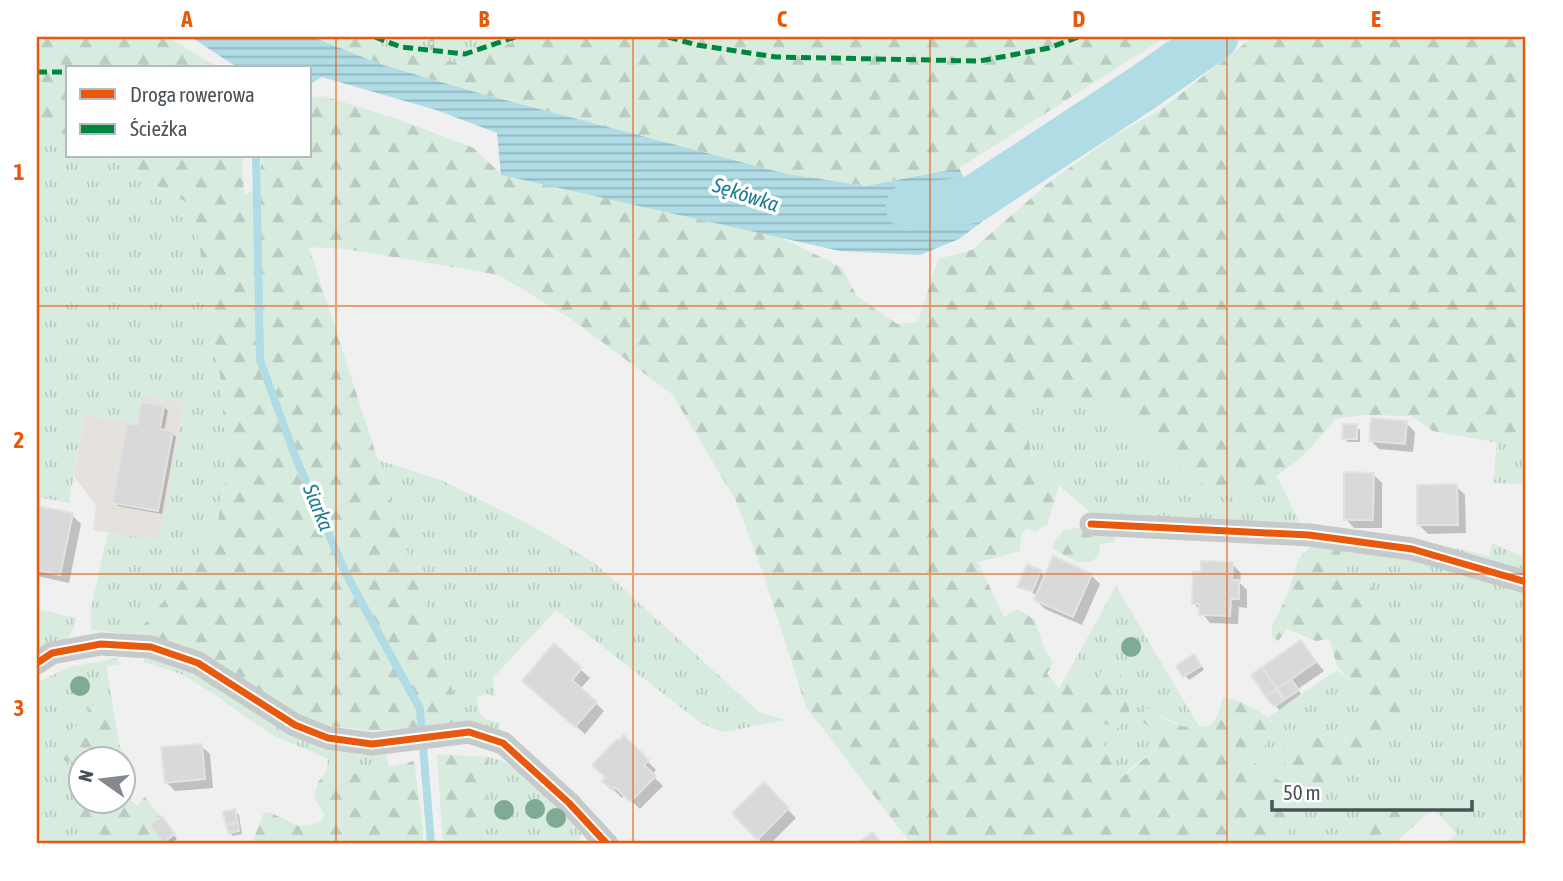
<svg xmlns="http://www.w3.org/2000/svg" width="1563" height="881" font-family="'Asap Condensed',sans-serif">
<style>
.commercial{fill:#e5e2de}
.grass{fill:url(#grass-tufts)}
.forest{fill:url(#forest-firs)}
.water{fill:url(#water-rules)}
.shadow{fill:#0003}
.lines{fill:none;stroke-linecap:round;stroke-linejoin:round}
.stream{stroke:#b0dce6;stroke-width:8}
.river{stroke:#b0dce6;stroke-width:47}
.building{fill:#d9d9da;stroke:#e1e2e2;stroke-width:2}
.path{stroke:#b7c1be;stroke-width:4.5;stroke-dasharray:5 3.5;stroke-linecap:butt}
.street{stroke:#c7cacb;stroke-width:23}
.quiet{stroke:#00873e;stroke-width:5;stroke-dasharray:10 5;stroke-linecap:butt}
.cycleway-casing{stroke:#fff;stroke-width:11}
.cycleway{stroke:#e8590c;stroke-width:7}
.tree{fill:#7fab93}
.grid{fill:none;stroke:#e8590c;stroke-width:2;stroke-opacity:0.55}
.labels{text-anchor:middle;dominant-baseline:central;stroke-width:7;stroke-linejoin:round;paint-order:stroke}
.water-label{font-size:21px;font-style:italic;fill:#1c7d91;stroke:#fff}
.neatline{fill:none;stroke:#e8590c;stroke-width:2.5}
.grid-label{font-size:23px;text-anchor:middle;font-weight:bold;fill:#e8590c}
</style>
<defs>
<pattern id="grass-tufts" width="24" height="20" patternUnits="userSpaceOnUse" patternTransform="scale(1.75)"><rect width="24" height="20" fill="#d7ecde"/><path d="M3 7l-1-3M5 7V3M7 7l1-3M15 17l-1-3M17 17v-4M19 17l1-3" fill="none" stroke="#baccc1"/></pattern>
<pattern id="forest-firs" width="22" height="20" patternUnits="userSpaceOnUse" patternTransform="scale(1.75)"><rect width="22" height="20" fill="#d7ecde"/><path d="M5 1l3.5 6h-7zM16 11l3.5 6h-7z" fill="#baccc1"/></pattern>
<pattern id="water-rules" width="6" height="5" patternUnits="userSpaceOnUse" patternTransform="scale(1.75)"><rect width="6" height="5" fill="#b0dce6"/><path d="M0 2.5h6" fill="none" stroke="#91b5bd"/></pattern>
</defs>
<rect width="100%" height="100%" fill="#f0f0f0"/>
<polygon class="commercial" points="141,395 184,403 160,541 93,530 96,505 74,477 84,415 136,422"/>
<g class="grass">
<polygon points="357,37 525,37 526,38 466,64 398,52"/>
<polygon points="37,123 49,126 68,137 68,156 102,156 193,206 221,382 227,471 217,526 185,576 135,635 91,630 91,608 108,532 160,540 184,403 141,395 136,422 84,415 69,503 37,497"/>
<polygon points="1101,400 1211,491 1260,489 1277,476 1304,532 1090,520 1089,511 1034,464 1032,451 1007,405 1048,406"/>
<polygon points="1497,441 1526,448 1526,484 1493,483"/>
<path d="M 378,460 L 441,480 L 523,521 L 595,563 L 759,712 L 786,720 L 723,732 L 702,724 L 556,610 L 493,678 L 495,697 L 487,694 L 477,697 C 477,712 483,722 499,722 L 500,729 L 463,723 Z"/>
<polygon points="1433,543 1490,556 1492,543 1526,558 1526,579"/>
<path d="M 1341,548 L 1414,557 L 1526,590 L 1526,836 L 1518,844 L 1446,844 L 1457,834 L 1434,809 L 1425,816 L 1422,805 C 1413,806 1403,806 1394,807 C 1383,809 1354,835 1346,844 L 1278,844 L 1314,799 L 1337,778 L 1365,744 L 1396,734 L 1405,702 L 1405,636 L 1359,577 L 1339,567 Z"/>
<polygon points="1116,586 1200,728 1185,727 1146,709 1156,732 1159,747 1134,765 1121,778 1106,748 1090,727 1101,723 1119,699 1113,695 1121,676 1059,689"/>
<path d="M 37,609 L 76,618 C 73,642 57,646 37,655 Z"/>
<polygon points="144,657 183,668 209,681 307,740 359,755 386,753 389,767 370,772 364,776 344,771 327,770 328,759 270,734 214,694 181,674 144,662"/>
<polygon points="117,658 120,664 107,666 111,696 90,708 76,727 59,733 78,762 80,800 83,801 87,839 101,844 37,844 37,682 71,667"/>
<path d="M 1337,670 L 1348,679 L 1365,687 L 1369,707 L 1366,716 L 1352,716 L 1350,731 L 1343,745 L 1332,745 L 1309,733 L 1289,769 L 1287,783 C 1272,778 1257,769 1250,754 L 1261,752 L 1276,725 L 1268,717 Z"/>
<path d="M 489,757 C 531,767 555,803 582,834 L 579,844 L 483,844 Z"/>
</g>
<g class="forest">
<polygon points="37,37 167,37 219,68 68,68 68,137 49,126 37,123"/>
<polygon points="313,37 357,37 398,52 466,64 525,37 1166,37 959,168 866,186 787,174 482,94 380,64"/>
<path d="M 1253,37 L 1526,37 L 1526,448 L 1433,431 L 1412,416 L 1361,415 L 1336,419 L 1302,457 L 1260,489 L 1211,491 L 1101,401 L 1048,406 L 1008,405 L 1028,438 L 1034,464 L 1059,486 L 1047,525 L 1035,532 L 1026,528 L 1021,536 L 1020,551 L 978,562 L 1004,617 L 1017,609 L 1035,620 L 1043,645 L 1053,663 L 1047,674 L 1059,688 L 1074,682 L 1082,684 L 1095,681 L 1108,663 L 1121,666 L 1121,676 L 1113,695 L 1119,699 L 1131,694 L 1129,711 L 1119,728 L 1101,723 L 1091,727 L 1106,748 L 1121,778 L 1159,747 L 1156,732 L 1143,722 L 1146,708 C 1171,722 1184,733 1212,724 L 1219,712 L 1223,697 C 1245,702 1260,710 1276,725 L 1261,752 L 1250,755 C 1257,769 1272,778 1286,783 L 1289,769 L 1281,756 L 1289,729 L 1309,733 L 1332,745 L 1344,745 L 1350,731 L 1347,722 L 1352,716 L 1366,716 L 1369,707 L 1362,700 L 1365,687 C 1337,674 1337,668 1330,639 L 1316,641 L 1287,629 L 1278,641 L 1272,635 L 1272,626 L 1287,596 L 1299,558 L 1314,543 L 1341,548 L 1339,567 L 1359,577 L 1382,595 L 1405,636 L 1405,702 L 1396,734 L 1365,745 L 1337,778 L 1314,799 L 1278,844 L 911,844 L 806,707 L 762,570 L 735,499 L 672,394 L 571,319 L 499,275 L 346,249 L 309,247 L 463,723 L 371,731 L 321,725 L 265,699 L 201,657 L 135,635 L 185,576 L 217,526 L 227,471 L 221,382 L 193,206 L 103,156 L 242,156 L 244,195 L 258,188 L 262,156 L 310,156 L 310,98 L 323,96 L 397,119 L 474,148 L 502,175 L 776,235 L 841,267 L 857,296 L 897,324 L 918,322 L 938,259 L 972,250 L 1047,184 L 1117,134 L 1160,110 Z"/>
<polygon points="1086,527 1117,532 1114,542 1100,544 1099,554 1092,562 1077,562 1053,549 1055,540 1064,530"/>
<polygon points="111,696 122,758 80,758 80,780 78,762 60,760 55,749 59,733 76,727 90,708"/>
<polygon points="437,754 489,757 483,844 443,844"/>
<polygon points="123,760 129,798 137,806 145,797 160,817 149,825 162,843 174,836 178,844 101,844 87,839 73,822 83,801 122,800"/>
<polygon points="414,761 423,828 423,844 252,844 264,812 271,813 299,826 319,823 325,815 314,799 318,782 327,770 344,771 364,776 369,772"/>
<path d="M 1406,801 L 1422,805 L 1425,816 L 1397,841 L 1390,841 L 1385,844 L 1346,844 C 1362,826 1383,810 1406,801 Z"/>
</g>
<polygon class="water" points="191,37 313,37 380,64 482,94 787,174 866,186 959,168 983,221 959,239 920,255 840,251 501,175 497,133 436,110 322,77 310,84 310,68 243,68 232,64"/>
<g class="shadow">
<polygon points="164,407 168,411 164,431 172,433 176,437 162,514 118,506 114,502 138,427"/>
<polygon points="1406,423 1415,432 1413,452 1379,449 1370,440"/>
<polygon points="1356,426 1360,430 1360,442 1348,442 1344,438"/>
<polygon points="1373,474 1382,483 1382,528 1354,528 1346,519"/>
<polygon points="1456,486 1465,495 1466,533 1428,534 1419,525"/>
<polygon points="37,507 72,515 81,524 69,583 37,576"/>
<polygon points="1232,564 1241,573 1240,583 1247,590 1247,608 1239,607 1238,624 1210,623 1194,603 1202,574"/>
<polygon points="1040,571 1046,577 1091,575 1100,584 1082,625 1045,609 1036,600 1038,596 1019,586"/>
<polygon points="1300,642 1324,671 1298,689 1301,694 1279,710 1253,675"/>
<polygon points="554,646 590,678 580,689 604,711 585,734 533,689"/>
<polygon points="1198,660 1204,670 1189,680 1178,667"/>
<polygon points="624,738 656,770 652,775 663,786 640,809 625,795 622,798 613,789"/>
<polygon points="201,746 210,754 213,788 175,791 166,782"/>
<polygon points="764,785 796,818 770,844 764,844 734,813"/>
<polygon points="235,811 239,815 242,834 233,836 229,832"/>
<polygon points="166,822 177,839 170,844 164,841"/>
</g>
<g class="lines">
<polyline class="stream" points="256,156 260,360 295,456 345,572 420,709 431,844"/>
<polyline class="river" points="909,207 972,200 1144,87 1215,37"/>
</g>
<g class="building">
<polygon points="141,402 164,406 160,429 173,431 158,511 112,503 127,423 137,425"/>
<polygon points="1371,418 1407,421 1405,444 1369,441"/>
<polygon points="1343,424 1357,424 1357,439 1342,439"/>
<polygon points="1344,472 1374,473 1373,520 1344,520"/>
<polygon points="1457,484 1458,525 1417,525 1417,485"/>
<polygon points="37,506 73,513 60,575 37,570"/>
<polygon points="1053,556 1092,574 1073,617 1034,600"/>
<polygon points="1201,561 1233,562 1232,580 1239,580 1239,599 1231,599 1230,616 1199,615 1199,604 1192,604 1193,572 1201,572"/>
<polygon points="1027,564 1041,570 1032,592 1017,587"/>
<polygon points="1301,640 1316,662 1277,689 1262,667"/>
<polygon points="554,643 582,668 572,680 597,702 575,727 522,681"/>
<polygon points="1194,654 1201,666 1183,677 1176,666"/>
<polygon points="1262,667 1277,689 1266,697 1251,675"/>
<polygon points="1291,679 1299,690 1284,700 1277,689"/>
<polygon points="1277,689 1284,700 1274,707 1266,697"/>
<polygon points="624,735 649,760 644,765 656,776 630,802 615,787 613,791 602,781 605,777 592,765 617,739 619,740"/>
<polygon points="202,744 205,779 165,783 161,747"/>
<polygon points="764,782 789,808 757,840 732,813"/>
<polygon points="235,809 238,822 226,825 223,812"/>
<polygon points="162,816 175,834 163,843 150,825"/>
<polygon points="238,822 239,831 228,833 226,825"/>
<polygon points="873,832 881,844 856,844"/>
</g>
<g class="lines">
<polyline class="path" points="432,50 432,37"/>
<g class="street">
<polyline points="1091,524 1309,535 1412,549 1526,582"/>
<polyline points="37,663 52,653 101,644 151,647 198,663 295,725 328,738 372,744 469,732 503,743 569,803 607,844"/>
</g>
<g class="quiet">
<polyline points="375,37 401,47 465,54 515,37"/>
<polyline points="668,37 697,45 776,57 980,61 1049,48 1078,37"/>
<polyline points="37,72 68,72"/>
</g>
<g class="cycleway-casing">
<g id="cycleway">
<polyline points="1091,524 1309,535 1412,549 1526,582"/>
<polyline points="37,663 52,653 101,644 151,647 198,663 295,725 328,738 372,744 469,732 503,743 569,803 607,844"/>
</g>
</g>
<use href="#cycleway" class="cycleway"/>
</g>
<g class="tree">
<circle cx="1131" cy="647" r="10"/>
<circle cx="80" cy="686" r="10"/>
<circle cx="535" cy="809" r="10"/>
<circle cx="504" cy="810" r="10"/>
<circle cx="556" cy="818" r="10"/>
</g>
<path class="grid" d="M 336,37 L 336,844M 633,37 L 633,844M 930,37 L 930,844M 1227,37 L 1227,844M 37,306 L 1526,306M 37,574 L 1526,574"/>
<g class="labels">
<g class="water-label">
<text transform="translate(746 194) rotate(18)">Sękówka</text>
<text transform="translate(319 507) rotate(68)">Siarka</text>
</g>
</g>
<rect width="1563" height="881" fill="none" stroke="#ffffff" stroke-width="77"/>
<rect x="66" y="66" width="245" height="91" fill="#ffffff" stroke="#b6babd" stroke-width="2"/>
<rect x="80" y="89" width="35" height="10" fill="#e8590c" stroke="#b6babd" stroke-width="2"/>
<text x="130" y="102" font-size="21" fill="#495259">Droga rowerowa</text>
<rect x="80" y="124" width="35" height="10" fill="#00873e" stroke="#b6babd" stroke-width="2"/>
<text x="130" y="136" font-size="21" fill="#495259">Ścieżka</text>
<g transform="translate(102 780) rotate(284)"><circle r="33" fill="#ffffff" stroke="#b6babd" stroke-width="2"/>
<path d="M0-5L12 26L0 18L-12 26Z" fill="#83898e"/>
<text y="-10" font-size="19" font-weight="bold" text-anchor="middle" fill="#495259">N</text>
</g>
<path d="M1272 800v10h200v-10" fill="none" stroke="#495259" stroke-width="3.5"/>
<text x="1283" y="800" font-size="21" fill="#495259" stroke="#ffffff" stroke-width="5" paint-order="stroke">50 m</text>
<rect x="38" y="38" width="1486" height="804" class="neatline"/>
<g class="grid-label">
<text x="187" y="27">A</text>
<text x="484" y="27">B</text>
<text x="782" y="27">C</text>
<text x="1079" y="27">D</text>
<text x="1376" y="27">E</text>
<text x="19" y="180">1</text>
<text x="19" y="448">2</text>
<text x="19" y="716">3</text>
</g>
</svg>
